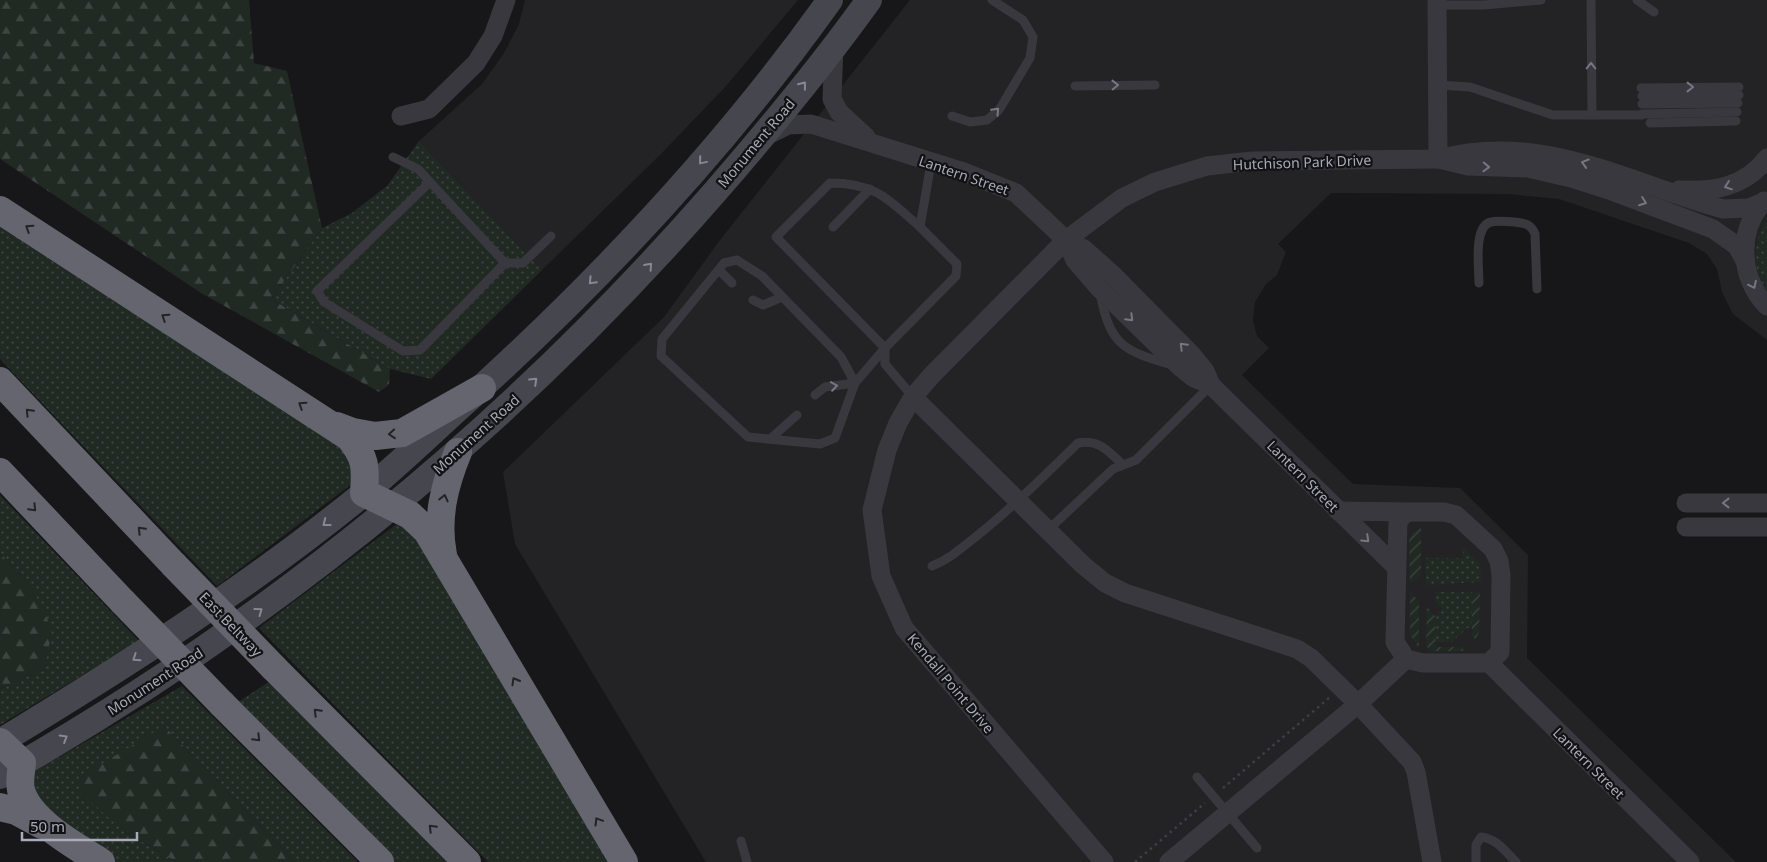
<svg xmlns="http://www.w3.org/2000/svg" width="1767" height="862" font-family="'Noto Sans',sans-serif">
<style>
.built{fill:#232326}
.grass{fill:url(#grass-dots)}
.forest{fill:url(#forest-firs)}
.garden{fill:url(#garden-furrows)}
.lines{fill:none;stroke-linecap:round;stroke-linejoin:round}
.path{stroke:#3e3f45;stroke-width:2.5;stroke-dasharray:2.5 4;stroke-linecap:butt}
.service{stroke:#38383e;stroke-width:9}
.minor{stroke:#38383e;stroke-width:19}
.secondary{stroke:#46464e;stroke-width:26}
.motorway{stroke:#64656f;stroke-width:28}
.motorway-bridge{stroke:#64656f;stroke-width:28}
.oneway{stroke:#767782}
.oneway2{stroke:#868894}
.oneway3{stroke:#222326}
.labels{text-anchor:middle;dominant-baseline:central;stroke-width:4.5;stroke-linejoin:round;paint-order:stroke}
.street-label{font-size:14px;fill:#a9abb9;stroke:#121214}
</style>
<defs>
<pattern id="grass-dots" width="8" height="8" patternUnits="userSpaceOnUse" patternTransform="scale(1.25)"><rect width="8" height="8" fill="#212923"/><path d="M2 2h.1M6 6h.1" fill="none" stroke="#3e4541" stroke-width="1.8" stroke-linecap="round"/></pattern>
<pattern id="forest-firs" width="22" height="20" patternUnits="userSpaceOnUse" patternTransform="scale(1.25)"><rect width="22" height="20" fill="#212923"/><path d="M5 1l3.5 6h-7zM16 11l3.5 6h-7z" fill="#3e4541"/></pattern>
<pattern id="garden-furrows" width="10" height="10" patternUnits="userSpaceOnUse" patternTransform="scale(1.25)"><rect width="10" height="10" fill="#212923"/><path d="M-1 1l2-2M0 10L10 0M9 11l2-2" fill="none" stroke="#3e4541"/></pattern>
</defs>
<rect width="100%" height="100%" fill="#171719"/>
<g class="built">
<polygon points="525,0 798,0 727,85 660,155 542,270 419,141 482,84 504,53 519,24"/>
<polygon points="910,0 1767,0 1767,340 1733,314 1722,292 1717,269 1707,254 1689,243 1559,199 1507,194 1331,193 1278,244 1286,252 1277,275 1266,284 1255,302 1253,321 1257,336 1269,348 1242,375 1353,484 1460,488 1528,555 1527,658 1736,862 706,862 515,544 503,472 664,317 720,240"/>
</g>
<g class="grass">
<polygon points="419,141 542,270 431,379 390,369 271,299 322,228 352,213 387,186"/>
<polygon points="0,217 351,452 353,483 217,586 0,359"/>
<path d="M 1767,220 L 1767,291 C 1752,273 1752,238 1767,220 Z"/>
<polygon points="0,495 139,641 0,725 0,689 45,668 32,588 0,553"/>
<polygon points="402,520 408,523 619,862 488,862 259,628"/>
<polygon points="1463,548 1480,564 1481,582 1426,585 1425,558 1463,558"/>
<polygon points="1435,592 1472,592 1472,628 1467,628 1452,642 1435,642 1435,616 1442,609 1435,601"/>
<polygon points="270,681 452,862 392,862 238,702"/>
<polygon points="182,686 358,862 295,862 164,726 122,830 177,862 114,862 46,816 28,775"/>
</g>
<g class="forest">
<polygon points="0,0 249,0 254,63 287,71 322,228 271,299 390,369 389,385 379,392 201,293 0,159"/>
<polygon points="0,553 32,588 52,629 45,668 0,689"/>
<polygon points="164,726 295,862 177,862 122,830 80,792 82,776"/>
</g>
<g class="garden">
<polygon points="1421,527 1421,574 1410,585 1409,540 1412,534"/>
<polygon points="1410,592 1419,601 1419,648 1410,635"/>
<polygon points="1472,592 1480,592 1479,633 1475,639 1472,636"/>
<polygon points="1427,607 1435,616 1436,647 1462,647 1464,651 1432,651 1426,646"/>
</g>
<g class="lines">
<g class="path">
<polyline points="1223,788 1329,698"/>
<polyline points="1135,862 1205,803"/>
</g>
<g class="service">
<polyline points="1591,0 1592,115"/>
<polyline points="1637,0 1654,12"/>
<polyline points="1437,5 1484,5 1541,0"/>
<polyline points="1438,85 1470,87 1553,115 1642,115"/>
<polyline points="1075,86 1155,85"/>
<polyline points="1641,88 1739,87"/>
<polyline points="1642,96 1739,95"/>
<polyline points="1642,104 1738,103"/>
<polyline points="1642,114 1737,112"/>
<polyline points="952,116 970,122 987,120 999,110 1030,58 1033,37 1023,20 992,0"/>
<polyline points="1650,123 1736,121"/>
<polyline points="393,157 418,169 430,182 317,291 324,302 403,351 420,350 505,263 523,263 551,236"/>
<polyline points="430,182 505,263"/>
<polyline points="833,227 870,189"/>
<polyline points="719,270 732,283"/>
<path d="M 1479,283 C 1479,268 1473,226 1491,222 C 1497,220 1507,222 1514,222 C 1525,223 1531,224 1535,234 L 1537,289"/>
<path d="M 1100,293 C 1110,345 1123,351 1172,365"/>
<polyline points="753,300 763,305 782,297"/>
<path d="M 815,395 L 825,387 L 855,383 L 841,357 L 762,276 L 737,260 L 724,263 L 662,339 L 661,356 L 748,437 L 820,444 L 835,438 L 855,383 L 885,348 L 776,237 L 830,183 C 875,183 888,199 920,227"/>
<polyline points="913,397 885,364 885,348 956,276 957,264 920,227 931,163"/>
<polyline points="770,439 797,415"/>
<polyline points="1048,530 1113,469 1136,460 1211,385"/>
<path d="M 932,566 C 948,560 960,549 973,539 C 1011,509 1044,476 1078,443 C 1099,439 1108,451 1123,465"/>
<polyline points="1197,777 1257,848"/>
<polyline points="741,841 747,862"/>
<path d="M 1476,862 L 1476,845 L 1481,837 C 1496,838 1506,852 1516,862"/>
</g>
<g class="minor">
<polyline points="1437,0 1438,159"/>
<polyline points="834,46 832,99 839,112 866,137"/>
<polyline points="401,116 429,109 476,63 493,36 506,0"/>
<polyline points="766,136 788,125 811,124 964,172 1016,193 1066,240 1084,249 1111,273 1192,355 1205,371 1211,385"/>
<polyline points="1439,159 1468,166 1528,168 1571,178 1612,191 1713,229 1737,246 1745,261"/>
<path d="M 1679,190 C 1714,192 1745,187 1767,158"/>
<path d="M 1764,201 C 1737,230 1739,278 1767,306"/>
<polyline points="1066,240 1075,260 1099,288 1179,366 1194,378 1211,385 1395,566"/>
<polyline points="913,397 1083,565 1105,583 1125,593 1297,649 1311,658 1358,704 1412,762 1416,772 1432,862"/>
<polyline points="1686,503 1767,503"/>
<polyline points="1338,511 1409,512"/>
<polygon points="1409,512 1444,512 1456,515 1493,549 1499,561 1501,575 1500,652 1489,663 1423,663 1406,659 1395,642 1398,522 1403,515"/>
<polyline points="1686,527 1767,527"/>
<polyline points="1489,663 1690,862"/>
<path d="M 1104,862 L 904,628 L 881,576 L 872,510 L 887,450 L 898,423 L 913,397 L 931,376 L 1066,240 L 1122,198 L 1155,182 L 1207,166 L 1252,161 L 1438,159 C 1543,131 1625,182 1723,209 L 1748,208 L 1761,203"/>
<polyline points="1169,862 1358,704 1406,659"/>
</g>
<g class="secondary">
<path d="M 0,742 C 125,666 249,587 363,494 C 393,469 422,442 451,415 C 591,290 721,153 830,0"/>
<path d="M 0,776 C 270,623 510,427 714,193 C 768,131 821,67 869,0"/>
</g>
<g class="motorway">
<path d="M 0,210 L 349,437 C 366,458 366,467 364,493 L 410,515 L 427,531 L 624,862"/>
<polyline points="0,381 174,565"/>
<polyline points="337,426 353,432 375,436 402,433 482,388"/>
<polyline points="0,472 123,602"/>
<path d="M 443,555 C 436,519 444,486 458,452"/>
<polyline points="274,668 467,862"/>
<polyline points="222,704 380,862"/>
<path d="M 0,742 L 22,763 C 21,772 19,782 21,790 C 29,821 76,846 101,862"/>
<polyline points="0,807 16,811 42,825"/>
</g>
<g class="motorway-bridge">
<polyline points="174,565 274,668"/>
<polyline points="123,602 222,704"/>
</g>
</g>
<defs><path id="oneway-chevron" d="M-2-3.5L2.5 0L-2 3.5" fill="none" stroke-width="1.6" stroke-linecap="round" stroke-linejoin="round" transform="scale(1.25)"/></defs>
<g class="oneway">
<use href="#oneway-chevron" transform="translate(1591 66) rotate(-90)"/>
<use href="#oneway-chevron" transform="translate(1115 85) rotate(-1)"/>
<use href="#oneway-chevron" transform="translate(1690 87)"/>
<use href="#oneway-chevron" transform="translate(996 111) rotate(-47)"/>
<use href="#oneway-chevron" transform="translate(1585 163) rotate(-163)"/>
<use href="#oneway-chevron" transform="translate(1486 167) rotate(2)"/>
<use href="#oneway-chevron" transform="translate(1728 186) rotate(161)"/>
<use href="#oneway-chevron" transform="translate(1643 202) rotate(20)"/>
<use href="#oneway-chevron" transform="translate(1753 285) rotate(64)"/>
<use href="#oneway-chevron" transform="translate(1130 318) rotate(45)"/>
<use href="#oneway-chevron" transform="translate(1183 346) rotate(-135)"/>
<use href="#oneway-chevron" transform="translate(834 386) rotate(-8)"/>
<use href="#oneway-chevron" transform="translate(1726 503) rotate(180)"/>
<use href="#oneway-chevron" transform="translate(1366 539) rotate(44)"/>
</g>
<g class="oneway2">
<use href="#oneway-chevron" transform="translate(803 85) rotate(-52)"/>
<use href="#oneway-chevron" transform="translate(702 161) rotate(130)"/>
<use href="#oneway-chevron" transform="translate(649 266) rotate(-48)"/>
<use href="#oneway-chevron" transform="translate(592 281) rotate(134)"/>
<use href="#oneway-chevron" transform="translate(534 381) rotate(-44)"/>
<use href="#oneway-chevron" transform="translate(326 523) rotate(142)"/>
<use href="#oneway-chevron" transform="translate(259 611) rotate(-36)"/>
<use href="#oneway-chevron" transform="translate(136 658) rotate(146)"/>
<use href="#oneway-chevron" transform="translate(64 738) rotate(-31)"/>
</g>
<g class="oneway3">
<use href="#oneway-chevron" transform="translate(29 228) rotate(-147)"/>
<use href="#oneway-chevron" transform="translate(165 317) rotate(-147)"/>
<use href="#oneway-chevron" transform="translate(302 405) rotate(-147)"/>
<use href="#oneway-chevron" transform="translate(29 412) rotate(-134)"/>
<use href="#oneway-chevron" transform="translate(392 434) rotate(175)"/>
<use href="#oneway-chevron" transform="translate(444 498) rotate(-77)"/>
<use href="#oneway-chevron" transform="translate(33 508) rotate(46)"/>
<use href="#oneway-chevron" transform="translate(141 530) rotate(-134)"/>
<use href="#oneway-chevron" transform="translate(515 681) rotate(-120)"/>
<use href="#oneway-chevron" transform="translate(317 712) rotate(-135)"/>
<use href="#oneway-chevron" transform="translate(257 738) rotate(45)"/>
<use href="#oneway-chevron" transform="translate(598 821) rotate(-121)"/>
<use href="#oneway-chevron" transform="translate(432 828) rotate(-135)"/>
</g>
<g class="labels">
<g class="street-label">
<text transform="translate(756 143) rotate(-50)">Monument Road</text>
<text transform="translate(1302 162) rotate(-2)">Hutchison Park Drive</text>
<text transform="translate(964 175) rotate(19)">Lantern Street</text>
<text transform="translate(476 434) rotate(-42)">Monument Road</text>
<text transform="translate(1303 476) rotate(45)">Lantern Street</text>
<text transform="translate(231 624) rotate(46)">East Beltway</text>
<text transform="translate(155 681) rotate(-33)">Monument Road</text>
<text transform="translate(951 683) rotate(50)">Kendall Point Drive</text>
<text transform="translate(1589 763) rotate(45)">Lantern Street</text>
</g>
</g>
<path d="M22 832v8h115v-8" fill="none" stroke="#a9abb9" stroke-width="2.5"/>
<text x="30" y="832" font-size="15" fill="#a9abb9" stroke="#121214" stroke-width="4" paint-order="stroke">50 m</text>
</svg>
